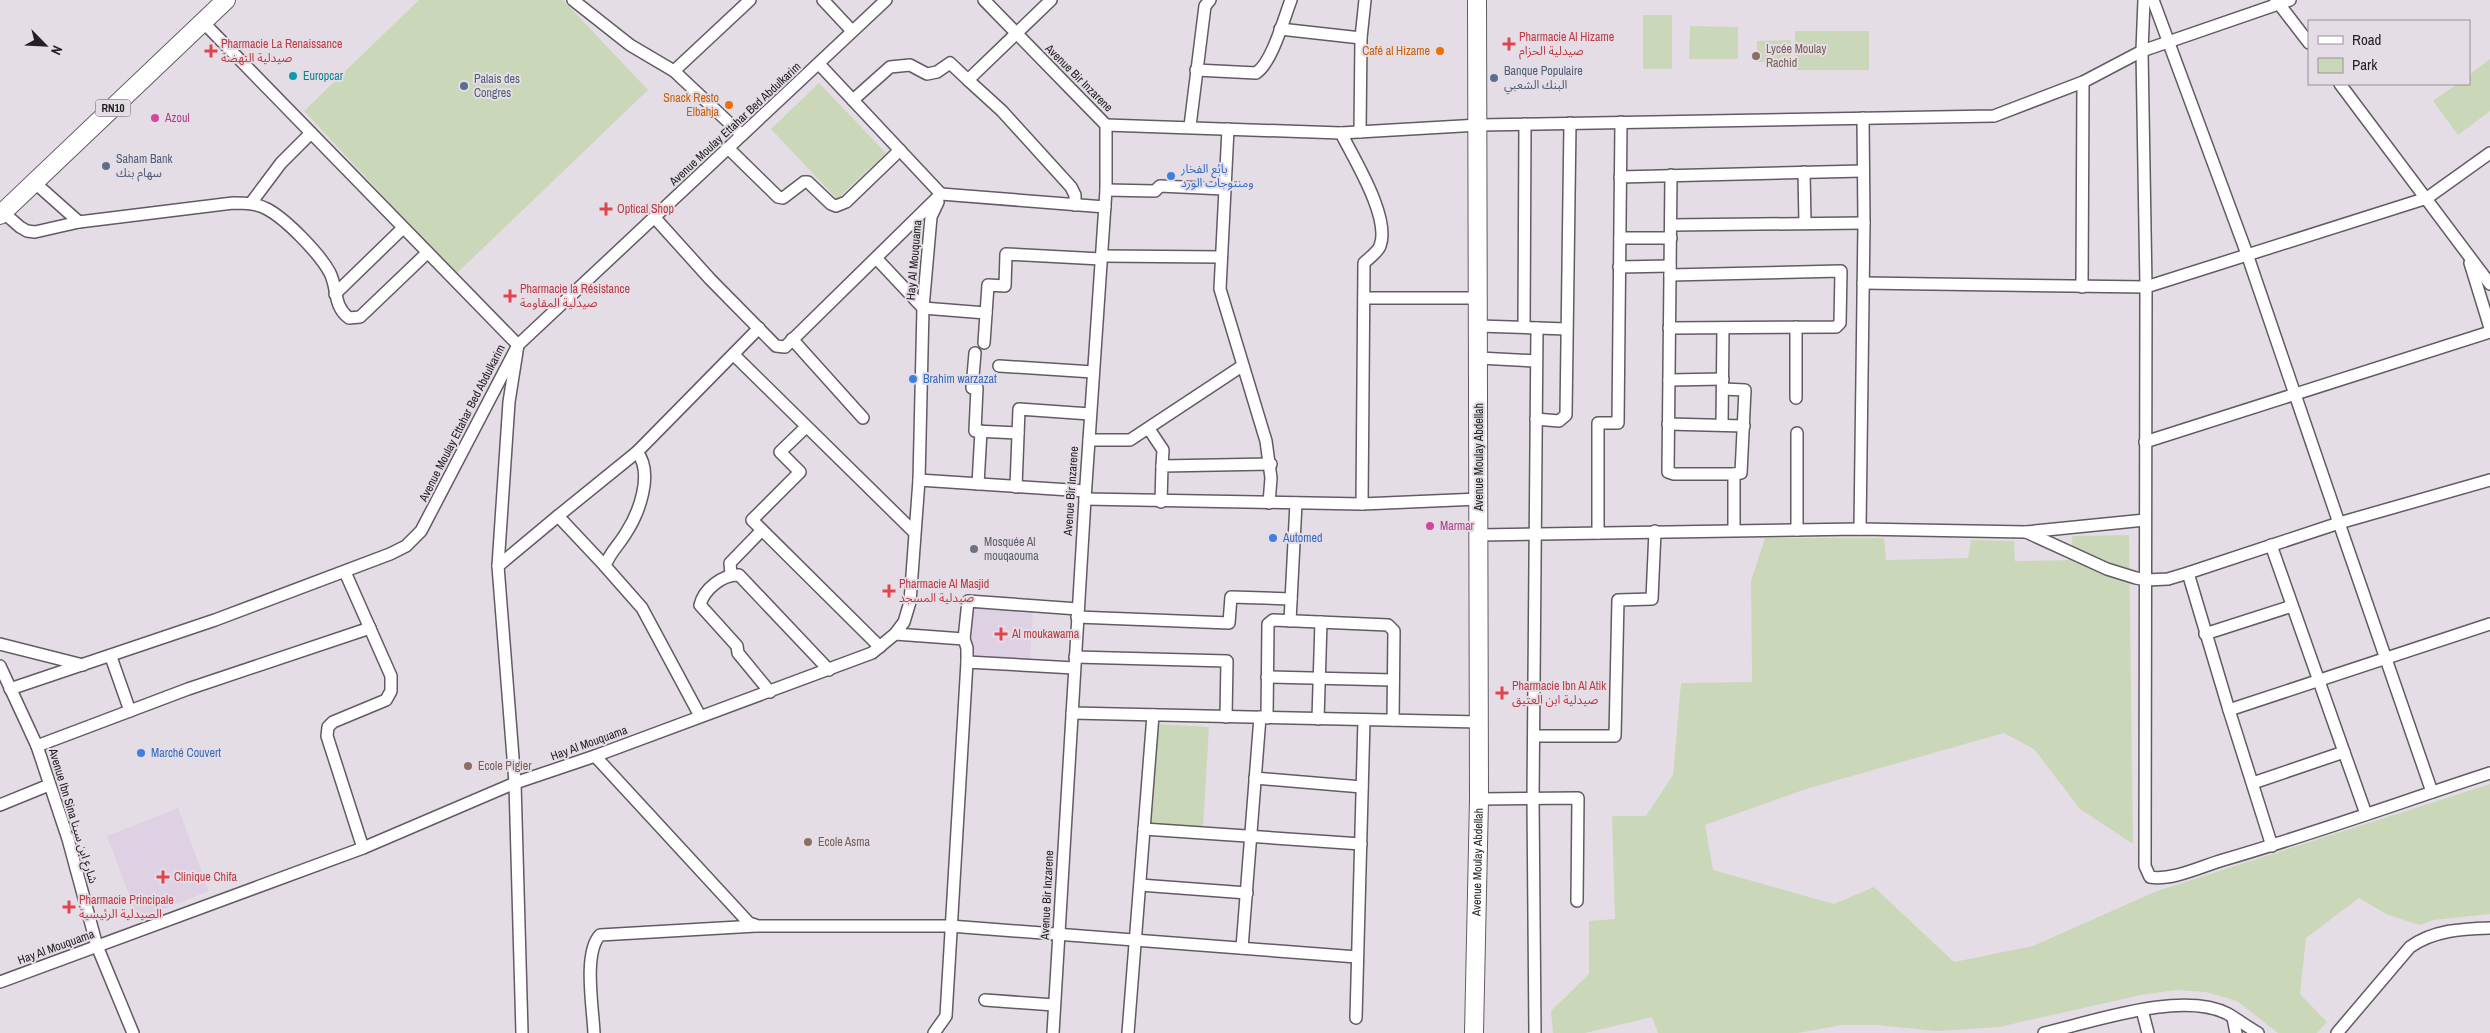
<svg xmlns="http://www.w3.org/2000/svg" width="2490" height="1033" font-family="'Archivo Narrow','Noto Sans Arabic',sans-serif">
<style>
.medical{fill:#ded1e4}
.green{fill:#cbd7b9}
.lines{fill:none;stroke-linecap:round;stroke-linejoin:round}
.minor-casing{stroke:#625b63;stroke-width:14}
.primary-casing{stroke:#625b63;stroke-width:20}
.minor{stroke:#fff;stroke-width:11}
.primary{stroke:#fff;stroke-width:18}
.health-dot{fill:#e0444e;stroke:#e5dde6;stroke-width:2}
.food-dot{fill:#e8710a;stroke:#e5dde6;stroke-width:2}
.education-dot{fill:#8d6e63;stroke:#e5dde6;stroke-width:2}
.culture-dot{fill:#0f9aa8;stroke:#e5dde6;stroke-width:2}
.service-dot{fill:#5c6f8a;stroke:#e5dde6;stroke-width:2}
.hotel-dot{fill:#d1479c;stroke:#e5dde6;stroke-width:2}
.shop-dot{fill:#3f7fe0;stroke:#e5dde6;stroke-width:2}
.worship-dot{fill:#6b7280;stroke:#e5dde6;stroke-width:2}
.labels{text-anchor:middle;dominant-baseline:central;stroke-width:4;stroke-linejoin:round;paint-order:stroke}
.shield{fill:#e5dde6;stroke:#5e595f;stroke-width:1}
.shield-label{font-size:11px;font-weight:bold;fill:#242125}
.health-label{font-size:12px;fill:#be3a42;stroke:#e5dde6;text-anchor:start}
.education-label{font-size:12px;fill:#785e54;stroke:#e5dde6;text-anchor:start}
.food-label{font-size:12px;fill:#c56008;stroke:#e5dde6;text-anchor:end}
.service-label{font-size:12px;fill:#4e5e75;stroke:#e5dde6;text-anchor:start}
.culture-label{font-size:12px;fill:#0d838f;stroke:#e5dde6;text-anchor:start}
.street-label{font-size:12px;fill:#242125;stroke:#e5dde6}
.hotel-label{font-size:12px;fill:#b23c85;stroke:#e5dde6;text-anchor:start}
.shop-label{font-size:12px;fill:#366cbe;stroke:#e5dde6;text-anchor:start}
.worship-label{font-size:12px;fill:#5b616d;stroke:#e5dde6;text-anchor:start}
</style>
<rect width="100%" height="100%" fill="#e5dde6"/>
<g class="medical">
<polygon points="972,607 1033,611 1030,660 970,657"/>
<polygon points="178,808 209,891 138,919 107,836"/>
</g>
<g class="green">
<polygon points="419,0 563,0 648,90 456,274 304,111"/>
<rect x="1643" y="15" width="29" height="54"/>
<polygon points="1690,26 1738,27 1738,59 1689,59"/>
<rect x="1795" y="31" width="74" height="39"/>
<polygon points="1791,40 1791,62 1757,62 1757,41"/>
<polygon points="2490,59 2490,111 2458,135 2433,101 2457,84 2469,84 2469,75"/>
<polygon points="819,83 886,153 837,199 771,129"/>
<polygon points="2129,535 2133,844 2080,809 2034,749 2004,733 1806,789 1705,825 1713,870 1834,904 1874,887 1954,962 2033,946 2157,891 2490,784 2490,914 2433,920 2420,925 2388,915 2359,898 2306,938 2300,994 2327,1022 2317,1033 2278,1033 2237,1001 2206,992 2176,990 2141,995 1999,1027 1937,1031 1875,1025 1842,1025 1798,1033 1658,1033 1652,1017 1585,1033 1553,1033 1551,1011 1589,974 1589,921 1615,919 1612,816 1646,816 1673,775 1681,683 1752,682 1751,581 1765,538 1884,538 1886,560 1968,558 1971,540 2014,541 2015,561 2073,560 2072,536"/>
<polygon points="1158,724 1209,727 1203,828 1151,824"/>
</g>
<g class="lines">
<g class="minor-casing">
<g id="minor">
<polyline points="573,0 630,45 674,71 742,135"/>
<polyline points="823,0 852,31"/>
<polyline points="984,0 1106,125 1106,190 1085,499 1053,1033"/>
<path d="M 2144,0 L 2142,51 L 2146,287 L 2145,866 L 2150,877 C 2172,881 2202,866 2223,860 C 2313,834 2401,802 2490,773"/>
<polyline points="2276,0 2309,43"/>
<polyline points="203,22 518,345 509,402 498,566 515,783 522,1033"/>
<polyline points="1280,29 1361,38"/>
<polyline points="819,64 941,194"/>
<path d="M 1196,70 L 1256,73 C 1272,63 1284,18 1291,0"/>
<polyline points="674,71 750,0"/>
<polyline points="968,80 1002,111 1071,187 1075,195 1075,205"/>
<polyline points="2340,84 2490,284"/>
<polyline points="853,100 890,67 910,65 927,74 937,72 950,63 968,80 1051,0"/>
<polyline points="1106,125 1341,133 1479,125 1994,116 2083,82 2142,51 2290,0"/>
<polyline points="1190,126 1205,6 1210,0"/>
<polyline points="1228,129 1220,289 1266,441 1271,478 1269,503"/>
<polyline points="1360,132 1361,38 1365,0"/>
<path d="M 1341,133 C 1354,159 1391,218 1380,246 C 1378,252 1369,258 1364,263 L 1362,504"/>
<polyline points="728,148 778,197 783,198 804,182 808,182 831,204 836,206 846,202 900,150"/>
<polyline points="1804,172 1805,223"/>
<polyline points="1671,175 1668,472 1674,474 1734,474"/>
<polyline points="1620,177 1863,171"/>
<polyline points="34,182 79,222"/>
<polyline points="1106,190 1155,191 1160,186 1224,189"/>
<polyline points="941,194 1105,207"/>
<polyline points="251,203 281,163 311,133"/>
<path d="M 3,212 L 20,227 L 27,231 L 35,232 L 79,222 L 233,203 C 245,203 256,203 267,209 C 286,219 320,254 330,273 C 338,289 333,306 349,318 L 360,317 L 427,253"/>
<polyline points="655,218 710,279 776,346 785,347 941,194"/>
<polyline points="1671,225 1864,223"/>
<polyline points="1620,238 1671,238"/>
<polyline points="1102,256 1221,257"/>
<polyline points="877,259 923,308 986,313"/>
<polyline points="2470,263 2490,328"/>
<polyline points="1619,267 1670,266"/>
<polyline points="1863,283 2146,287 2427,198 2490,153"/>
<polyline points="2082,287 2083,82"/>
<polyline points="335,294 403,228"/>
<polyline points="1364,298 1479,298"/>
<polyline points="1479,326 1566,329"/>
<polyline points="1524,327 1525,124"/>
<polyline points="1669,328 1836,327 1840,323 1841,271 1670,275"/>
<polyline points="792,339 863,418"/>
<polyline points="984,343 988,285 1005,286 1006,254 1101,259"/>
<polyline points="975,353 972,388 977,388 975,431 1018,433"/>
<polyline points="734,355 914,532"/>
<polyline points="1479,358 1536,361"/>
<polyline points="999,366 1093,372"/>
<polyline points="1669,380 1723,379"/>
<polyline points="1723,389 1745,390 1741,473 1734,474 1734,530"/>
<polyline points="1796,398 1796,327"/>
<polyline points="1536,419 1559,421 1566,415 1570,123"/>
<polyline points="1668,424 1744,426"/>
<polyline points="1722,425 1723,328"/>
<polyline points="806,427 780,452 800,472 752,520 880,647"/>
<polyline points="1149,429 1163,450 1162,466"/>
<polyline points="1797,433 1797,530"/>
<polyline points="1089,440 1130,440 1242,366"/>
<polyline points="2145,442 2490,332"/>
<polyline points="919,480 923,308 931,217 938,202"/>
<polyline points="978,484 981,431"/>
<polyline points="1016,487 1019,409 1090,414"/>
<polyline points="1085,499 1362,504 1479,499"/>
<polyline points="1161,502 1162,466 1271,464"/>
<polyline points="558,516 637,452"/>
<polyline points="1860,529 1864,223 1863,118"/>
<polyline points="2026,532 2145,520"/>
<polyline points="1598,533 1598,423 1618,423 1621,122"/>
<polyline points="1479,535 1860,529 2026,532 2107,569 2136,578 2146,580 2168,579 2188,573 2339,523 2247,254 2153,0"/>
<polyline points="2271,545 2344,752"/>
<polyline points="498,566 558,516 605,566"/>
<polyline points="345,572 391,676 391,691 386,700 333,722 328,727 327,736 363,848"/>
<polyline points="2188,573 2229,710 2490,624"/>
<polyline points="731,574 730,563 762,530"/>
<polyline points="1077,617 1229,623 1231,597 1291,599"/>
<polyline points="1290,621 1296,503"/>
<polyline points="895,634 964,639 967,648 967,662"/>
<polyline points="2205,634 2292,606"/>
<polyline points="964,639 968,601 1078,609"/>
<polyline points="0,644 83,665"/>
<polyline points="111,657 130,711"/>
<polyline points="1075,657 1227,661 1226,717"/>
<polyline points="0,666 37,746 68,839 97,946 133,1033"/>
<polyline points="1267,677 1393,680"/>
<polyline points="10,689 215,620 390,554 406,546 421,531 518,345 886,0"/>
<path d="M 770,692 L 738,653 L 737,646 L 700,605 C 704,589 723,574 739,575 L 829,670"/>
<polyline points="2229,710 2272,846"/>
<polyline points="1072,713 1479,722"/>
<path d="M 700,716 L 642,608 L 605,566 C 610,552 619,545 626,533 C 639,513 654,473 637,452 L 759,328"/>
<polyline points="1267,718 1268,624 1273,620 1388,625 1394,631 1393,720"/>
<polyline points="1318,719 1321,622"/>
<polyline points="1534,736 1615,736 1618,600 1652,599 1655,531"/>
<polyline points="37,746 188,689 370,628"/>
<polyline points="595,756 749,923 758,926 950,926 1357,957"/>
<polyline points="1255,778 1362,787"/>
<polyline points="2253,783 2344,752 2366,814"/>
<polyline points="2432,792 2339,523 2490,480"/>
<polyline points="1479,799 1578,798 1577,901"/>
<polyline points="0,805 49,785"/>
<polyline points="1144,829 1361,844"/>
<polyline points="1140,885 1247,893"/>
<polyline points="1242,948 1260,717"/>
<polyline points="0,982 363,848 515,783 595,756 872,653 895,634 904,622 910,602 919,480 1085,491"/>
<polyline points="985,1000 1054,1005"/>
<polyline points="2142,1010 2148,1033"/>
<polyline points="1356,1018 1364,720"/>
<polyline points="2233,1018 2236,1033"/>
<path d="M 594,1033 C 593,1008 583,953 600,935 L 756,926"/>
<polyline points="934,1033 946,1016 967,662 1074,668"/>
<polyline points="1128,1033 1153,715"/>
<polyline points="1535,1033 1533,799 1537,328"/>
<path d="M 2044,1033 C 2093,1022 2182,990 2228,1014 C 2238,1020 2248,1027 2258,1033"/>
<path d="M 2337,1033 L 2410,947 C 2434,930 2461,929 2490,928"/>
</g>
</g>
<g class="primary-casing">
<g id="primary">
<polyline points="0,215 226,0"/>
<path id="s1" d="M 1474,1033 L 1479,799 L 1477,0"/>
</g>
</g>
<use href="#minor" class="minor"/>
<use href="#primary" class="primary"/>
</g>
<g class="health-dot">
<path d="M1506.5 36.5h5v5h5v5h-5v5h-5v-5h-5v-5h5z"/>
<path d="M208.5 43.5h5v5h5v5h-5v5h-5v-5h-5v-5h5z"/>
<path d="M603.5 201.5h5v5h5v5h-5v5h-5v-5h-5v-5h5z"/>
<path d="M507.5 288.5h5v5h5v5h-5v5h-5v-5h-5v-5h5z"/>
<path d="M886.5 583.5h5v5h5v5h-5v5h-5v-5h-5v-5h5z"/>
<path d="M998.5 626.5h5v5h5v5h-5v5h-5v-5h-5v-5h5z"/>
<path d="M1499.5 685.5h5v5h5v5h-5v5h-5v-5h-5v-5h5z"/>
<path d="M160.5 869.5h5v5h5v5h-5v5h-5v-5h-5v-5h5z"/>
<path d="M66.5 899.5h5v5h5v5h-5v5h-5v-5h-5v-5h5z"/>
</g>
<g class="food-dot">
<circle cx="1440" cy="51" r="5"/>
<circle cx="729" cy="105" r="5"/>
</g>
<g class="education-dot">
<circle cx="1756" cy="56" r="5"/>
<circle cx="468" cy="766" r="5"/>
<circle cx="808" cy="842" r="5"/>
</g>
<circle class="culture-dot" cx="293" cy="76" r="5"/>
<g class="service-dot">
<circle cx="1494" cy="78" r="5"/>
<circle cx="464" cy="86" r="5"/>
<circle cx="106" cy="166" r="5"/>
</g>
<g class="hotel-dot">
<circle cx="155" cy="118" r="5"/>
<circle cx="1430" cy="526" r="5"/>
</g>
<g class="shop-dot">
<circle cx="1171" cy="176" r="5"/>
<circle cx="913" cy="379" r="5"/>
<circle cx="1273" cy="538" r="5"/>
<circle cx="141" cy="753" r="5"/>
</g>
<circle class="worship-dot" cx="974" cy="549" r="5"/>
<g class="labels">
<rect class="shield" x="95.5" y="99.5" width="35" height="17" rx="4"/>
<g class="shield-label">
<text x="113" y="108">RN10</text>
</g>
<g class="health-label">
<text x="1519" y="37">Pharmacie Al Hizame<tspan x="1519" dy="14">صيدلية الحزام</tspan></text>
<text x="221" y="44">Pharmacie La Renaissance<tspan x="221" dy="14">صيدلية النهضة</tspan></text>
<text x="617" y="209">Optical Shop</text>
<text x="520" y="289">Pharmacie la Résistance<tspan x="520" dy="14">صيدلية المقاومة</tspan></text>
<text x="899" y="584">Pharmacie Al Masjid<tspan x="899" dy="14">صيدلية المسجد</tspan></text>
<text x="1012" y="634">Al moukawama</text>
<text x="1512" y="686">Pharmacie Ibn Al Atik<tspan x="1512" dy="14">صيدلية ابن العتيق</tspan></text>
<text x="174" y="877">Clinique Chifa</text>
<text x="79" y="900">Pharmacie Principale<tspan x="79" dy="14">الصيدلية الرئيسية</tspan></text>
</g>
<g class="education-label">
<text x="1766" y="49">Lycée Moulay<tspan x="1766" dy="14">Rachid</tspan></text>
<text x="478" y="766">Ecole Pigier</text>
<text x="818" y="842">Ecole Asma</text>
</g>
<g class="food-label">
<text x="1430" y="51">Café al Hizame</text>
<text x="719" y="98">Snack Resto<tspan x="719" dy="14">Elbahja</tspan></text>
</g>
<g class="service-label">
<text x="1504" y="71">Banque Populaire<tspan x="1504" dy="14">البنك الشعبي</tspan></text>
<text x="474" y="79">Palais des<tspan x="474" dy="14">Congres</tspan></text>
<text x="116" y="159">Saham Bank<tspan x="116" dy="14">سهام بنك</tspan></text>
</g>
<g class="culture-label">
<text x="303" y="76">Europcar</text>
</g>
<g class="street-label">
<text transform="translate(1079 78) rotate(45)">Avenue Bir Inzarene</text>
<text transform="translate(735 124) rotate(-43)">Avenue Moulay Ettahar Bed Abdulkarim</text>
<text transform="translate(914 260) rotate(-85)">Hay Al Mouquama</text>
<text transform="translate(462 423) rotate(-63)">Avenue Moulay Ettahar Bed Abdulkarim</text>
<text transform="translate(1479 457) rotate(-90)">Avenue Moulay Abdellah</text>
<text transform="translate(1071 491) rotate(-86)">Avenue Bir Inzarene</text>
<text transform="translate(589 743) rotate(-20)">Hay Al Mouquama</text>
<text transform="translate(73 816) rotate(73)">Avenue Ibn Sina شارع ابن سينا</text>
<text stroke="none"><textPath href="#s1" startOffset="171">Avenue Moulay Abdellah</textPath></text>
<text transform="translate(1047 895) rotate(-87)">Avenue Bir Inzarene</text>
<text transform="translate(56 947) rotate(-20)">Hay Al Mouquama</text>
</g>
<g class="hotel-label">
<text x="165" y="118">Azoul</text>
<text x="1440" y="526">Marmar</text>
</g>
<g class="shop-label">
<text x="1181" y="169">بائع الفخار<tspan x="1181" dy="14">ومنتوجات الورد</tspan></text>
<text x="923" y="379">Brahim warzazat</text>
<text x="1283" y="538">Automed</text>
<text x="151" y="753">Marché Couvert</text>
</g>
<g class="worship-label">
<text x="984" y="542">Mosquée Al<tspan x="984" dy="14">mouqaouma</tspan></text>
</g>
</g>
<rect x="2308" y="20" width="162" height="65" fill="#e5dde6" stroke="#989299"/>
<rect x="2318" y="36" width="25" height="8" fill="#ffffff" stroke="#989299"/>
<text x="2352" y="45" font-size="15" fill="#242125">Road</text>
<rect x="2318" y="58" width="25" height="15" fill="#cbd7b9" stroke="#989299"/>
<text x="2352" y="70" font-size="15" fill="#242125">Park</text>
<g transform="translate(45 45) rotate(114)" stroke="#e5dde6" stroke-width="4" paint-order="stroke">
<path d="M0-4L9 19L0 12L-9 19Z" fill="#242125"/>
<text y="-8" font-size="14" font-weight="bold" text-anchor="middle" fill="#242125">N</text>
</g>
</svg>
